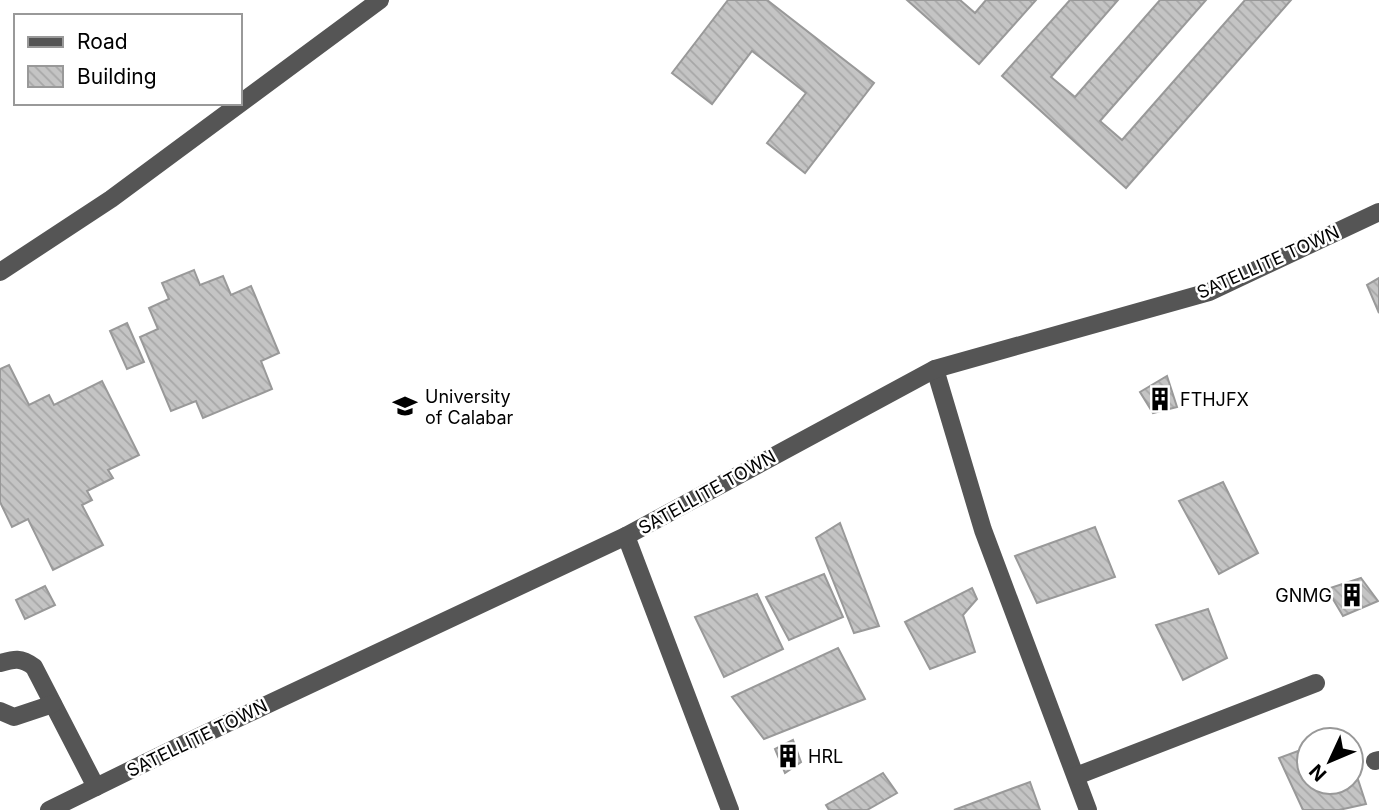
<svg xmlns="http://www.w3.org/2000/svg" width="1379" height="810" font-family="Inter,sans-serif">
<style>
.building{fill:url(#building-back-hatch);stroke:#999;stroke-width:2}
.lines{fill:none;stroke-linecap:round;stroke-linejoin:round}
.minor{stroke:#555;stroke-width:18}
.labels{text-anchor:middle;dominant-baseline:central;stroke-width:5;stroke-linejoin:round;paint-order:stroke}
.street-label{font-size:18px;fill:#000;stroke:#fff}
.poi-label{font-size:18px;fill:#000;stroke:#fff;text-anchor:start}
</style>
<defs>
<pattern id="building-back-hatch" width="6" height="6" patternUnits="userSpaceOnUse" patternTransform="scale(1.75)"><rect width="6" height="6" fill="#c4c4c4"/><path d="M-1 5l2 2M0 0l6 6M5-1l2 2" fill="none" stroke="#a7a7a7"/></pattern>
</defs>
<rect width="100%" height="100%" fill="#fff"/>
<g class="building">
<polygon points="728,0 767,0 874,83 805,173 767,143 806,93 752,51 712,104 672,73"/>
<polygon points="907,0 960,0 975,13 986,0 1036,0 979,64"/>
<polygon points="1070,0 1118,0 1051,77 1075,97 1160,0 1206,0 1100,121 1122,140 1245,0 1291,0 1126,188 1002,76"/>
<polygon points="194,270 200,285 223,276 231,295 251,286 279,353 261,361 272,389 203,418 196,401 171,411 140,337 158,329 149,308 169,299 162,283"/>
<polygon points="1379,278 1379,313 1367,285"/>
<polygon points="127,323 144,362 127,369 110,331"/>
<polygon points="9,365 29,405 49,395 54,405 102,381 139,455 108,470 113,478 87,491 92,500 82,505 103,545 53,570 28,519 12,527 0,502 0,369"/>
<polygon points="1167,376 1177,407 1153,413 1140,392"/>
<polygon points="1223,482 1258,553 1219,574 1179,501"/>
<polygon points="840,523 879,626 854,633 816,538"/>
<polygon points="1095,527 1115,577 1037,603 1015,556"/>
<polygon points="824,574 843,617 789,640 766,597"/>
<polygon points="1361,578 1378,601 1343,616 1327,589"/>
<polygon points="45,586 55,605 25,619 16,600"/>
<polygon points="972,588 977,599 963,615 975,652 930,669 905,622"/>
<polygon points="757,594 783,649 724,677 695,617"/>
<polygon points="1208,609 1227,658 1183,680 1156,625"/>
<polygon points="838,648 865,699 764,739 732,697"/>
<polygon points="1343,734 1345,740 1328,740"/>
<polygon points="793,740 801,762 785,773 775,749"/>
<polygon points="1309,747 1309,782 1351,782 1351,758 1366,804 1339,810 1303,810 1279,758"/>
<polygon points="883,773 897,793 867,810 829,810 826,805"/>
<polygon points="1030,782 1040,810 954,810"/>
</g>
<g class="lines">
<g class="minor">
<polyline points="0,272 111,199 380,0"/>
<polyline points="935,369 983,530 1088,810"/>
<polyline points="626,536 730,810"/>
<path d="M 0,663 C 14,659 21,657 34,667 L 96,787"/>
<polyline points="0,711 14,717 53,704"/>
<polyline points="1375,761 1379,760"/>
<polyline points="1076,776 1316,683"/>
<polyline points="49,810 196,738 626,536 935,369 1209,292 1379,212"/>
</g>
</g>
<defs>
<g id="building-bare" transform="scale(1.89)"><path d="M-4-6H4V6H1V3H-1V6H-4ZM-2.5-4.3h1.7v1.8h-1.7ZM.8-4.3h1.7v1.8H.8ZM-2.5-1h1.7V.8h-1.7ZM.8-1h1.7V.8H.8Z" fill="#000" stroke="#fff" stroke-width="2.5" paint-order="stroke"/></g>
<g id="university-bare" transform="scale(1.89)"><path d="M0-5L7-2L0 1L-7-2ZM-4 1L0 2.5L4 1V4Q0 6-4 4Z" fill="#000" stroke="#fff" stroke-width="2.5" paint-order="stroke"/></g>
</defs>
<g fill-rule="evenodd">
<use href="#building-bare" x="1160" y="399"/>
<use href="#university-bare" x="405" y="406"/>
<use href="#building-bare" x="1352" y="595"/>
<use href="#building-bare" x="788" y="756"/>
</g>
<g class="labels">
<g class="street-label">
<text transform="translate(1268 262) rotate(-24)">SATELLITE TOWN</text>
<text transform="translate(707 492) rotate(-29)">SATELLITE TOWN</text>
<text transform="translate(197 738) rotate(-26)">SATELLITE TOWN</text>
</g>
<g class="poi-label">
<text x="425" y="396">University<tspan x="425" dy="21">of Calabar</tspan></text>
<text x="1180" y="399">FTHJFX</text>
<text x="1332" y="595" text-anchor="end">GNMG</text>
<text x="808" y="756">HRL</text>
</g>
</g>
<rect x="14" y="14" width="228" height="91" fill="#ffffff" stroke="#999999" stroke-width="2"/>
<rect x="28" y="37" width="35" height="10" fill="#555555" stroke="#999999" stroke-width="2"/>
<text x="77" y="49" font-size="21" fill="#000000">Road</text>
<rect x="28" y="66" width="35" height="21" fill="url(#building-back-hatch)" stroke="#999999" stroke-width="2"/>
<text x="77" y="84" font-size="21" fill="#000000">Building</text>
<g transform="translate(1330 761) rotate(226)"><circle r="33" fill="#ffffff" stroke="#999999" stroke-width="2"/>
<path d="M0-5L12 26L0 18L-12 26Z" fill="#000000"/>
<text y="-10" font-size="19" font-weight="bold" text-anchor="middle" fill="#000000">N</text>
</g>
</svg>
